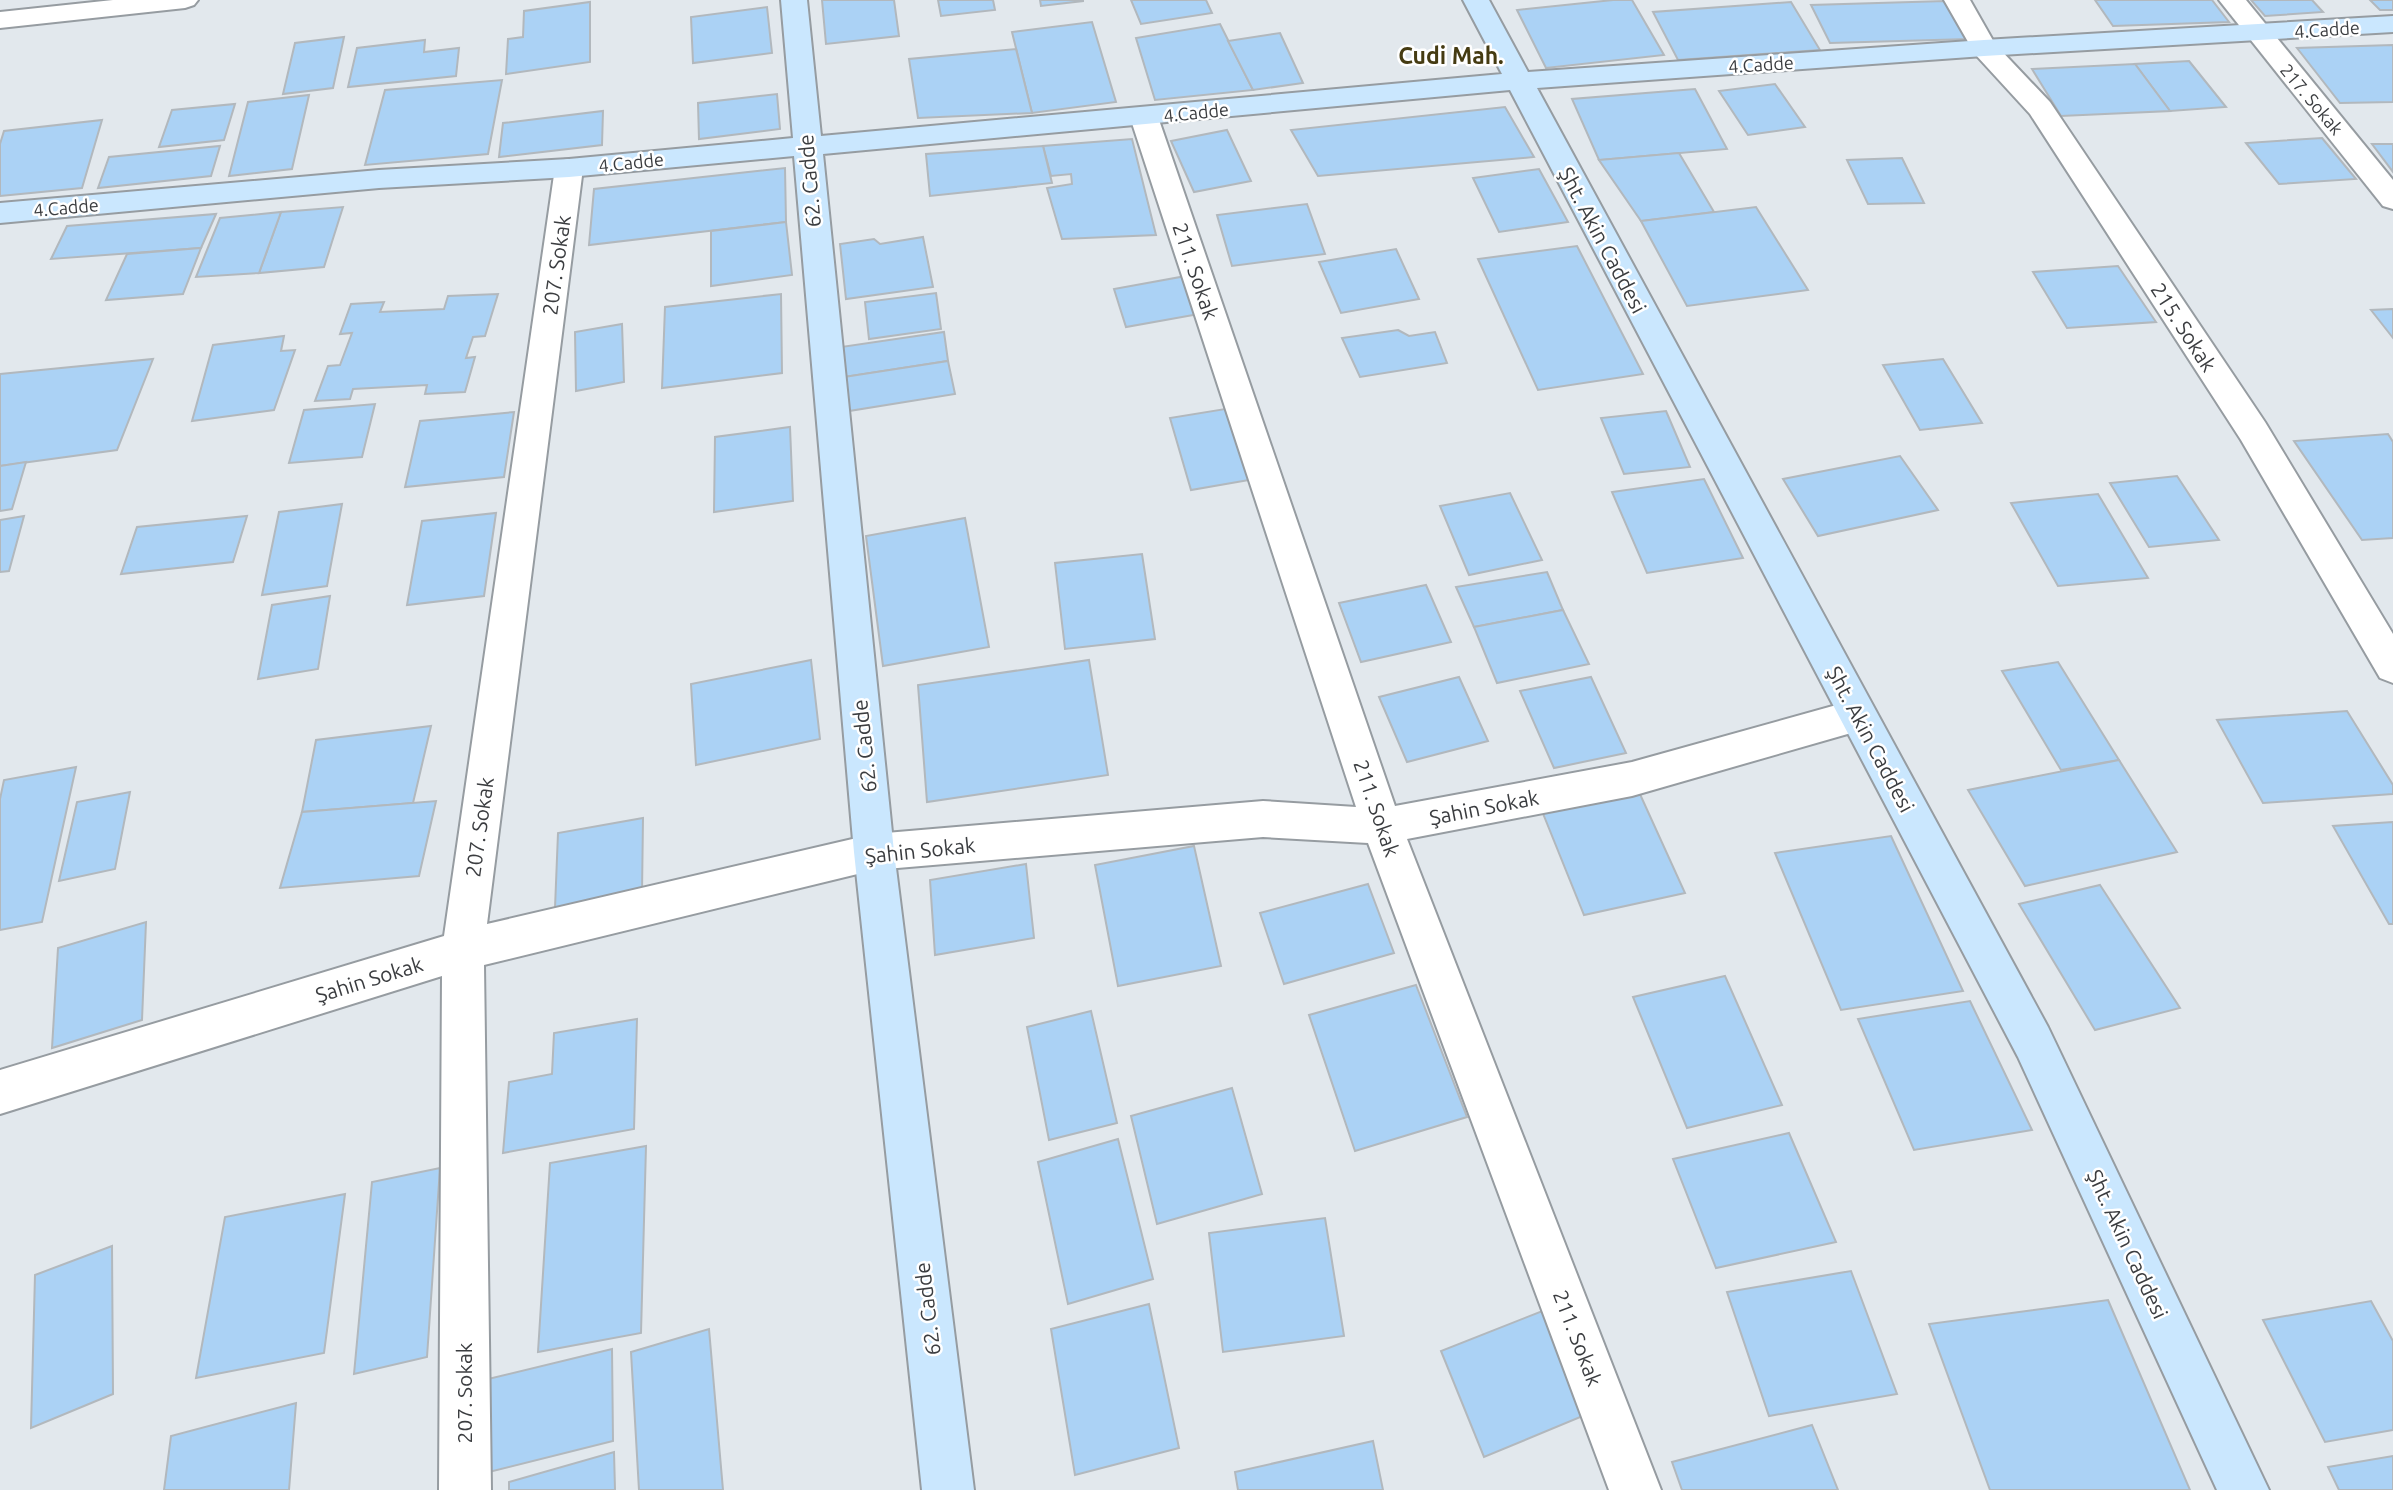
<svg xmlns="http://www.w3.org/2000/svg" width="2393" height="1490" font-family="Ubuntu,sans-serif">
<style>
.building{fill:#abd2f5;stroke:#b2b8bd;stroke-width:2}
.lines{fill:none;stroke-linecap:round;stroke-linejoin:round}
.street-casing{stroke:#969ca1;stroke-width:4}
.secondary-casing{stroke:#969ca1;stroke-width:4}
.street{fill:#fff;fill-rule:evenodd}
.secondary{fill:#cae7fe;fill-rule:evenodd}
.labels{text-anchor:middle;dominant-baseline:central;stroke-width:5;stroke-linejoin:round;paint-order:stroke}
.far-street-label{font-size:18px;fill:#3b3d40;stroke:#fff}
.street-label{font-size:21px;fill:#3b3d40;stroke:#fff}
.far-district-label{font-size:23px;font-weight:bold;fill:#453b12;stroke:#fff}
</style>
<rect width="100%" height="100%" fill="#e2e8ed"/>
<g class="building">
<polygon points="822,0 894,0 899,36 826,44"/>
<polygon points="938,0 993,0 995,10 941,16"/>
<polygon points="1040,0 1083,0 1083,1 1041,6"/>
<polygon points="1131,0 1206,0 1212,13 1141,24"/>
<polygon points="1613,0 1632,0 1664,55 1546,68 1517,10"/>
<polygon points="2095,0 2212,0 2229,22 2113,26"/>
<polygon points="2251,0 2312,0 2323,12 2265,16"/>
<polygon points="2370,0 2393,0 2393,10 2380,10"/>
<polygon points="1946,1 1969,39 1830,43 1811,5"/>
<polygon points="590,2 590,62 506,74 508,39 523,37 524,11"/>
<polygon points="1791,2 1820,50 1678,60 1653,12"/>
<polygon points="767,7 772,53 693,63 691,17"/>
<polygon points="1092,22 1116,102 1032,113 1012,32"/>
<polygon points="1220,24 1253,90 1155,100 1136,38"/>
<polygon points="1280,33 1303,83 1253,90 1228,41"/>
<polygon points="344,37 333,88 283,94 295,43"/>
<polygon points="425,40 424,52 459,48 456,76 348,87 357,48"/>
<polygon points="2393,45 2393,102 2340,103 2297,48"/>
<polygon points="1016,49 1032,113 918,118 909,59"/>
<polygon points="2189,61 2226,107 2170,111 2135,64"/>
<polygon points="2135,64 2170,111 2061,116 2032,69"/>
<polygon points="502,80 488,154 365,165 385,90"/>
<polygon points="1775,84 1805,127 1748,135 1719,91"/>
<polygon points="1695,89 1727,149 1599,160 1572,99"/>
<polygon points="777,94 780,129 699,139 698,103"/>
<polygon points="309,95 292,169 229,176 248,102"/>
<polygon points="235,104 224,140 159,147 172,110"/>
<polygon points="1505,107 1534,157 1318,176 1291,130"/>
<polygon points="603,111 602,145 499,157 503,123"/>
<polygon points="102,120 82,188 0,196 0,144 4,131"/>
<polygon points="1227,130 1251,181 1194,192 1171,141"/>
<polygon points="2322,138 2356,179 2279,184 2246,143"/>
<polygon points="1132,139 1156,235 1062,239 1047,188 1072,184 1071,174 1051,176 1043,146"/>
<polygon points="2372,144 2393,144 2393,172"/>
<polygon points="220,146 211,176 98,188 109,157"/>
<polygon points="1043,146 1052,183 930,196 926,154"/>
<polygon points="1679,153 1714,212 1641,221 1599,160"/>
<polygon points="1902,158 1924,203 1868,204 1847,160"/>
<polygon points="785,168 786,222 589,245 594,189"/>
<polygon points="1539,169 1568,222 1499,232 1473,178"/>
<polygon points="1307,204 1325,254 1232,266 1217,215"/>
<polygon points="343,207 324,267 259,273 281,212"/>
<polygon points="1756,207 1808,290 1687,306 1641,221"/>
<polygon points="281,212 259,273 196,277 220,218"/>
<polygon points="216,214 201,248 51,259 67,226"/>
<polygon points="786,222 792,275 711,286 711,231"/>
<polygon points="923,237 933,287 846,299 840,244 874,239 880,244"/>
<polygon points="1577,246 1643,374 1538,390 1478,259"/>
<polygon points="201,248 183,294 106,300 127,254"/>
<polygon points="1396,249 1419,299 1341,313 1319,262"/>
<polygon points="2118,266 2156,322 2067,328 2033,272"/>
<polygon points="1186,276 1199,314 1126,327 1114,289"/>
<polygon points="936,293 941,329 869,339 865,302"/>
<polygon points="498,294 485,336 473,337 466,358 475,357 465,392 425,394 427,385 353,389 350,399 315,401 328,366 340,365 352,333 340,334 351,304 384,302 380,312 444,309 448,296"/>
<polygon points="781,294 782,373 662,388 665,307"/>
<polygon points="2393,309 2393,338 2371,310"/>
<polygon points="622,324 624,382 576,391 575,332"/>
<polygon points="1398,330 1409,336 1435,332 1447,363 1360,377 1342,338"/>
<polygon points="944,332 948,361 844,377 841,347"/>
<polygon points="284,336 281,351 295,350 274,410 192,421 213,345"/>
<polygon points="153,359 117,450 0,466 0,374"/>
<polygon points="1943,359 1982,423 1920,430 1883,365"/>
<polygon points="948,361 955,394 849,411 844,377"/>
<polygon points="375,404 362,457 289,463 304,410"/>
<polygon points="1225,409 1249,480 1191,490 1170,418"/>
<polygon points="1666,411 1690,467 1624,474 1601,418"/>
<polygon points="514,412 504,477 405,487 420,421"/>
<polygon points="790,427 793,501 714,512 715,437"/>
<polygon points="2388,434 2393,442 2393,538 2362,540 2294,441"/>
<polygon points="1900,456 1938,510 1818,536 1783,479"/>
<polygon points="26,462 12,509 0,511 0,466"/>
<polygon points="2177,476 2219,540 2149,547 2110,483"/>
<polygon points="1704,479 1743,558 1647,573 1612,492"/>
<polygon points="1510,493 1542,560 1469,575 1440,506"/>
<polygon points="2098,494 2148,578 2058,586 2011,503"/>
<polygon points="342,504 327,586 262,595 279,512"/>
<polygon points="496,513 484,596 407,605 422,521"/>
<polygon points="24,516 9,571 0,572 0,520"/>
<polygon points="247,516 233,562 121,574 137,527"/>
<polygon points="965,518 989,647 883,666 866,536"/>
<polygon points="1142,554 1155,639 1065,649 1055,563"/>
<polygon points="1547,572 1563,610 1474,627 1456,587"/>
<polygon points="1426,585 1451,642 1361,662 1339,603"/>
<polygon points="330,596 318,669 258,679 272,605"/>
<polygon points="1563,610 1589,664 1497,683 1474,627"/>
<polygon points="811,660 820,739 696,765 691,684"/>
<polygon points="1089,660 1108,775 927,802 918,685"/>
<polygon points="2058,662 2119,760 2061,770 2002,671"/>
<polygon points="1459,677 1488,741 1407,762 1379,697"/>
<polygon points="1591,677 1626,753 1554,768 1520,691"/>
<polygon points="2347,711 2393,785 2393,794 2263,803 2217,720"/>
<polygon points="431,726 413,803 302,812 316,740"/>
<polygon points="2119,760 2177,852 2025,886 1968,790"/>
<polygon points="76,767 42,922 0,930 0,799 4,780"/>
<polygon points="130,792 115,869 59,881 77,802"/>
<polygon points="1639,792 1685,893 1584,915 1542,811"/>
<polygon points="436,801 419,876 280,888 302,812"/>
<polygon points="643,818 642,893 555,908 558,833"/>
<polygon points="2393,822 2393,924 2389,924 2333,826"/>
<polygon points="1891,836 1963,991 1841,1010 1775,853"/>
<polygon points="1194,846 1221,966 1118,986 1095,865"/>
<polygon points="1026,864 1034,938 935,955 930,880"/>
<polygon points="1368,884 1394,953 1284,984 1260,913"/>
<polygon points="2100,885 2180,1008 2095,1030 2019,904"/>
<polygon points="146,922 142,1020 52,1048 58,948"/>
<polygon points="1725,976 1782,1105 1687,1128 1633,997"/>
<polygon points="1416,985 1467,1117 1355,1151 1309,1015"/>
<polygon points="1970,1001 2032,1130 1914,1150 1858,1019"/>
<polygon points="1091,1011 1117,1123 1049,1140 1027,1027"/>
<polygon points="637,1019 634,1129 503,1153 509,1082 552,1074 554,1033"/>
<polygon points="1232,1088 1262,1194 1157,1224 1131,1116"/>
<polygon points="1789,1133 1836,1242 1716,1268 1673,1159"/>
<polygon points="1118,1139 1153,1279 1068,1304 1038,1162"/>
<polygon points="646,1146 641,1333 538,1352 550,1163"/>
<polygon points="440,1168 427,1357 354,1374 372,1182"/>
<polygon points="345,1194 324,1353 196,1378 225,1217"/>
<polygon points="1325,1218 1344,1336 1223,1352 1209,1233"/>
<polygon points="112,1246 113,1394 31,1428 35,1275"/>
<polygon points="1851,1271 1897,1394 1769,1416 1727,1292"/>
<polygon points="2108,1300 2190,1490 1990,1490 1929,1324"/>
<polygon points="2371,1301 2393,1341 2393,1430 2325,1442 2263,1320"/>
<polygon points="1149,1304 1179,1448 1075,1475 1051,1329"/>
<polygon points="1545,1310 1590,1413 1484,1457 1441,1351"/>
<polygon points="709,1329 723,1490 639,1490 631,1352"/>
<polygon points="612,1349 613,1441 485,1473 488,1379"/>
<polygon points="296,1403 289,1490 164,1490 171,1436"/>
<polygon points="1812,1425 1838,1490 1682,1490 1672,1462"/>
<polygon points="1373,1441 1383,1490 1238,1490 1235,1472"/>
<polygon points="614,1452 615,1490 509,1490 509,1482"/>
<polygon points="2393,1456 2393,1490 2339,1490 2328,1467"/>
</g>
<g class="lines">
<g class="street-casing">
<g id="street">
<polygon points="113,0 198,0 194,5 185,8 0,28 0,12"/>
<polygon points="1944,0 1970,0 1995,44 2050,102 2265,422 2393,634 2393,683 2380,678 2241,440 2030,114 1975,54"/>
<polygon points="2219,0 2246,0 2393,180 2393,209 2383,206"/>
<polygon points="1144,108 1154,111 1158,117 1395,806 1632,762 1858,699 1871,704 1877,715 1871,726 1858,731 1632,796 1407,839 1661,1490 1609,1490 1368,843 1263,837 874,870 484,965 491,1490 439,1490 442,976 0,1114 0,1070 444,936 555,168 559,161 569,159 579,161 583,168 487,924 874,834 1263,801 1356,807 1130,117 1134,111"/>
</g>
</g>
<g class="secondary-casing">
<polygon id="secondary" points="781,0 807,0 821,136 1502,74 1463,0 1489,0 1528,72 1984,40 2393,16 2393,32 1984,56 1537,88 2048,1027 2269,1490 2217,1490 2018,1057 1510,90 823,154 894,852 974,1490 922,1490 854,852 794,156 569,177 379,188 0,223 0,203 379,170 569,159 793,138"/>
</g>
<use href="#street" class="street"/>
<use href="#secondary" class="secondary"/>
</g>
<g class="labels">
<g class="far-street-label">
<text transform="translate(2327 29) rotate(-4)">4.Cadde</text>
<text transform="translate(1761 64) rotate(-4)">4.Cadde</text>
<text transform="translate(2312 99) rotate(50)">217. Sokak</text>
<text transform="translate(1196 112) rotate(-6)">4.Cadde</text>
<text transform="translate(631 162) rotate(-6)">4.Cadde</text>
<text transform="translate(66 207) rotate(-5)">4.Cadde</text>
</g>
<g class="street-label">
<text transform="translate(809 181) rotate(-95)">62. Cadde</text>
<text transform="translate(1603 240) rotate(62)">Şht. Akin Caddesi</text>
<text transform="translate(556 265) rotate(-82)">207. Sokak</text>
<text transform="translate(1196 271) rotate(71)">211. Sokak</text>
<text transform="translate(2184 327) rotate(57)">215. Sokak</text>
<text transform="translate(1871 739) rotate(62)">Şht. Akin Caddesi</text>
<text transform="translate(864 746) rotate(-96)">62. Cadde</text>
<text transform="translate(1484 807) rotate(-11)">Şahin Sokak</text>
<text transform="translate(1377 808) rotate(71)">211. Sokak</text>
<text transform="translate(479 827) rotate(-82)">207. Sokak</text>
<text transform="translate(920 850) rotate(-6)">Şahin Sokak</text>
<text transform="translate(369 979) rotate(-17)">Şahin Sokak</text>
<text transform="translate(2128 1244) rotate(65)">Şht. Akin Caddesi</text>
<text transform="translate(927 1309) rotate(-97)">62. Cadde</text>
<text transform="translate(1578 1338) rotate(69)">211. Sokak</text>
<text transform="translate(464 1393) rotate(-90)">207. Sokak</text>
</g>
<g class="far-district-label">
<text x="1451" y="55">Cudi Mah.</text>
</g>
</g>
</svg>
